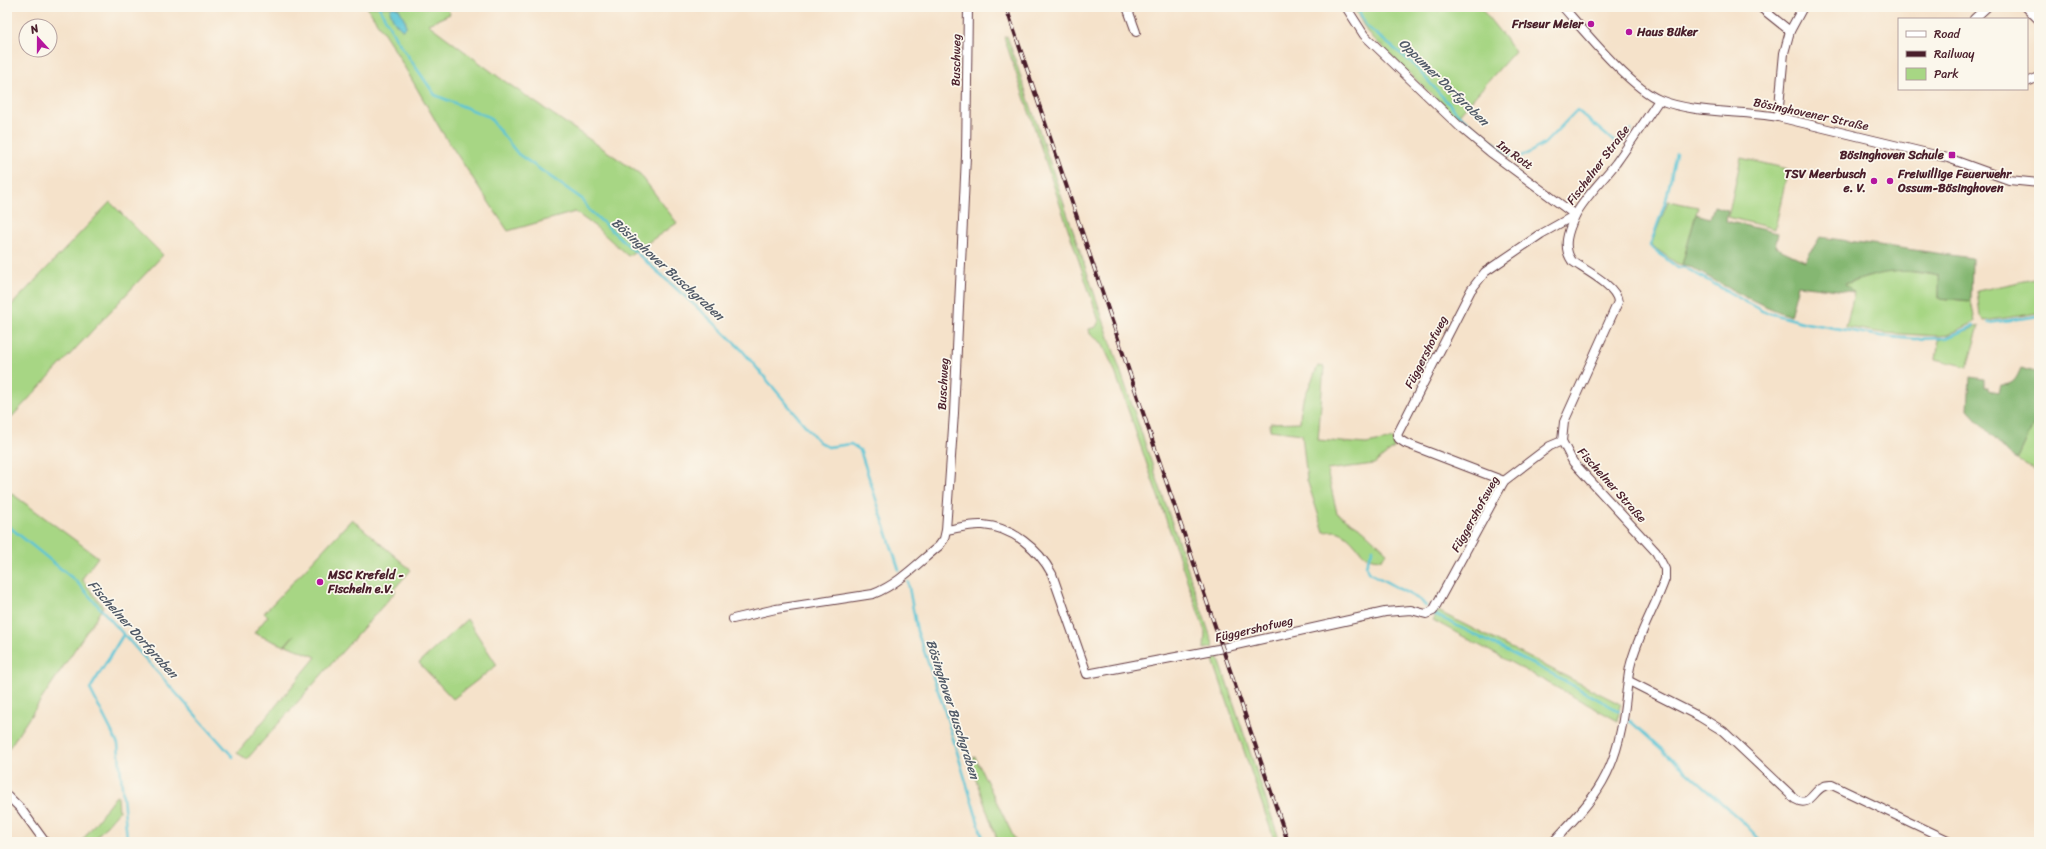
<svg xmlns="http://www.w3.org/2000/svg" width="2046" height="849" font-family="Sriracha,sans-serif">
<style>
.green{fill:#a7d684;stroke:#787a58}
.forest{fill:#85b772;stroke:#686b4e}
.water{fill:#5bc5d6;stroke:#527280}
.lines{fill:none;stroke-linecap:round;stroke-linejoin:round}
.stream{stroke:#5bc5d6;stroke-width:2.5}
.minor-casing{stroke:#643c43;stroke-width:10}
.minor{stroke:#fff;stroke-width:8}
.rail-casing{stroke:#4a1f2b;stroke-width:4}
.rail{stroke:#fbf7ec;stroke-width:2.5;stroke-dasharray:8;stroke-linecap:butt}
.poi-dot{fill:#b5179e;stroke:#fbf7ec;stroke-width:1.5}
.labels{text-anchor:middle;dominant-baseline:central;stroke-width:3.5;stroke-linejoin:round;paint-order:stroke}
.poi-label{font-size:12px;font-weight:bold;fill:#4a1f2b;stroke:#fbf7ec;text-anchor:end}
.street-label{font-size:12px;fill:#4a1f2b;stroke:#fbf7ec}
.water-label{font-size:13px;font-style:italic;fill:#505967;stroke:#fbf7ec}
</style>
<rect width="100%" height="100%" fill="#fbf7ec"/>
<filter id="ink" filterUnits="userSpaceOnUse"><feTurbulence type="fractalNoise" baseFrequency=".025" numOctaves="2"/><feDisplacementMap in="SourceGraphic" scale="8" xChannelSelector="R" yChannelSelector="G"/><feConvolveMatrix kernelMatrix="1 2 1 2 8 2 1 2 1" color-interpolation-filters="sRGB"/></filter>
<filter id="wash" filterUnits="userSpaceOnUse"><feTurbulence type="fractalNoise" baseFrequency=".012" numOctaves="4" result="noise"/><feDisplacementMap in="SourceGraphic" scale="16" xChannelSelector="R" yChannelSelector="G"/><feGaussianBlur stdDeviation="0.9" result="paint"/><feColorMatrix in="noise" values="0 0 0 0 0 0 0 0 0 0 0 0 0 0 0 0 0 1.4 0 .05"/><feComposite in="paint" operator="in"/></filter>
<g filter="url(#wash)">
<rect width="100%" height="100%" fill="#f5e2ca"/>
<g class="green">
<polygon points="367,7 447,7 450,14 428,24 500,78 640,174 677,223 628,256 597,228 575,212 508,231 442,132 393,47"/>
<polygon points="1353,7 1480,7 1515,51 1456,118 1367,32"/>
<polygon points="1007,36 1214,647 1204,649 1205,632 1114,369 1102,343 1090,334 1089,329 1096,327 1099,321 1004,37"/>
<polygon points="1741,158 1788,169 1775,229 1728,217"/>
<polygon points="1668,201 1698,207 1682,265 1676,263 1651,245"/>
<polygon points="110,202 163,255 7,422 7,310"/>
<polygon points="1901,270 1940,276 1939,298 1971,301 1975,322 1948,335 1939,336 1883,333 1846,327 1854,293 1845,284 1888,271"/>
<polygon points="2039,278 2039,313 1984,321 1980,316 1977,291"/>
<polygon points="1979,326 1967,367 1936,359 1939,340"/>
<path d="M 1318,366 L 1324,367 L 1318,440 L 1366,444 L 1393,439 L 1394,448 L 1374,464 L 1327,470 L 1337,513 L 1363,530 L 1387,552 L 1382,559 C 1361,564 1357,538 1339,532 C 1335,530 1328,532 1324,532 L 1307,480 L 1302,434 L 1270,430 L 1270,423 L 1300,422 L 1301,405 Z"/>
<polygon points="2039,413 2039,472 2017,460"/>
<polygon points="7,490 98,557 82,579 103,607 7,751"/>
<polygon points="352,519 411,570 394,589 396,591 247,759 237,753 316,657 286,645 294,635 284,646 254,633 268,616 264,613"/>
<polygon points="1438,611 1620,704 1618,721 1433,620"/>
<polygon points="467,619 497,665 453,699 419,663"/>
<polygon points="1217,653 1280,842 1275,842 1211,654"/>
<polygon points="975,757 1016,842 998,842 969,760"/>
<polygon points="116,796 118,797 119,811 92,842 81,842"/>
</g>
<g class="forest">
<path d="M 1714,206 L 1728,210 L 1726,221 L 1778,233 L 1775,247 L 1805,261 L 1820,237 L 1972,258 L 1971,301 L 1939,298 L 1939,276 C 1901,267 1882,272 1845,284 L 1854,292 L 1798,285 L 1790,316 C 1754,303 1722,285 1689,266 L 1682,265 L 1696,214 L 1710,218 Z"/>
<path d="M 2021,368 L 2039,373 L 2039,413 L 2017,460 L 2008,453 L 1968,410 L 1970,377 L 1984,379 L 1984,387 L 1988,387 L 1988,390 L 1999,392 L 2001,385 C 2014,385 2016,379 2021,368 Z"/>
</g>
<path class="water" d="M 393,7 L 399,9 L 406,22 L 406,27 L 403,30 C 396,26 391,17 390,10 Z"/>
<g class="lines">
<g class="stream">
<polyline points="379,7 397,40 435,95 489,117 518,154 582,199 589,210 710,319 741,349 819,442 828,447 851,444 860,450 899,570"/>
<polyline points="1357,7 1366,26 1411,62 1459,115 1516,160 1544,144 1577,110 1619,146 1631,130"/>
<polyline points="1676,153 1666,200 1650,246 1678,268 1684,267 1762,311 1806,323 1880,336 1914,339 1946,338 1974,326"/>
<polyline points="1988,323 2039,316"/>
<polyline points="7,525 76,581 233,757"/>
<polyline points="1373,549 1366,565 1368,572 1420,600 1426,606"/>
<polyline points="908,582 917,631 943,705 984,842"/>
<polyline points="1434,614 1554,675 1619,711"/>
<polyline points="123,635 90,689 118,744 127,838 125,842"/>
<polyline points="1629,720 1744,823 1762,842"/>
</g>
</g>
</g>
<g filter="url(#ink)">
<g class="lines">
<g class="minor-casing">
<g id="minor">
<path d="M 968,7 L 966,156 L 954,413 L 946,530 C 958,528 971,524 983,525 C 1012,527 1039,549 1052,574 L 1087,674 L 1218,649 L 1385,612 L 1411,610 L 1426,614 L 1433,611 L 1504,481 L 1550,446 L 1562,441"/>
<polyline points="1127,7 1136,32"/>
<polyline points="1346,7 1364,35 1460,127 1490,152 1575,215"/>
<path d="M 1563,7 C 1585,32 1631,88 1660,100 C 1694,114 1741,110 1778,117 L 1948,158 L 2009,180 L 2039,183"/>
<polyline points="1760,7 1790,31"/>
<polyline points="2026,7 2039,20"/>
<polyline points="1974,19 1987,7"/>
<polyline points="2027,82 2039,77"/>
<polyline points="1778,117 1784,53 1790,31 1803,7"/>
<polyline points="1504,481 1405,443 1399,439 1397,435 1471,290 1485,272 1541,234 1575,215"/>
<path d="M 733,619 L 776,609 L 873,594 C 899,584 918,563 939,546 L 944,539 L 946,530"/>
<path d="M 1629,681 L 1700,717 L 1723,731 L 1795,799 C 1813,810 1813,783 1832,785 L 1952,842"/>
<polyline points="7,795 21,809 45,842"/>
<path d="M 1553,842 C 1588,805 1611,782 1621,730 C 1626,709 1626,687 1630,667 C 1637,636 1655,608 1665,579 L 1665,569 L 1656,552 L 1573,462 L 1562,441 L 1564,422 L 1618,302 C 1617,286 1585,270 1572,261 C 1562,247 1568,231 1575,216 C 1583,199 1604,179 1616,163 C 1631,142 1645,121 1659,100"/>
</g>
</g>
<use href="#minor" class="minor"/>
<g class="rail-casing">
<polyline id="rail" points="1006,7 1288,842"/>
</g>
<use href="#rail" class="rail"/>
</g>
</g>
<g class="poi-dot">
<circle cx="1591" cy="24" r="4"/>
<circle cx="1629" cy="32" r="4"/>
<rect x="1948" y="151" width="8" height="8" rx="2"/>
<circle cx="1874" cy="181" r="4"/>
<circle cx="1890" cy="181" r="4"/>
<circle cx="320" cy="582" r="4"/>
</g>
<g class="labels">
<g class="poi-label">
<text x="1583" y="24">Friseur Meier</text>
<text x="1637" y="32" text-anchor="start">Haus Büker</text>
<text x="1944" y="155">Bösinghoven Schule</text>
<text x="1866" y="174">TSV Meerbusch<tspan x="1866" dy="14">e. V.</tspan></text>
<text x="1898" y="174" text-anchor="start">Freiwillige Feuerwehr<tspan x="1898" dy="14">Ossum-Bösinghoven</tspan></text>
<text x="328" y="575" text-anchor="start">MSC Krefeld -<tspan x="328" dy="14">Fischeln e.V.</tspan></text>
</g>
<g class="street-label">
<text transform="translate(956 60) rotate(-89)">Buschweg</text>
<text transform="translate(1811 114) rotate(12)">Bösinghovener Straße</text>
<text transform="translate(1515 155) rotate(36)">Im Rott</text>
<text transform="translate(1598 165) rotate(-53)">Fischelner Straße</text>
<text transform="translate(1426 352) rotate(-63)">Függershofweg</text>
<text transform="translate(943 384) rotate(-87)">Buschweg</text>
<text transform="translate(1612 485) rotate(48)">Fischelner Straße</text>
<text transform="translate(1475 514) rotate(-61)">Függershofsweg</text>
<text transform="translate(1254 629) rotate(-13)">Függershofweg</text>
</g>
<g class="water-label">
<text transform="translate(1444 82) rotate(44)">Oppumer Dorfgraben</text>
<text transform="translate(668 269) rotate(42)">Bösinghover Buschgraben</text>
<text transform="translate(133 629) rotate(48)">Fischelner Dorfgraben</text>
<text transform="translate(953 709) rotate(72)">Bösinghover Buschgraben</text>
</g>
</g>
<rect width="2046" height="849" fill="none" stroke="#fbf7ec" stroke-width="24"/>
<rect x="1898" y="18" width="130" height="72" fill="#fbf7ec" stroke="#b4a19f"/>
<rect x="1906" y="31" width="20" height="6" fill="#ffffff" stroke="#b4a19f"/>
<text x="1934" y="38" font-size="12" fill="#4a1f2b">Road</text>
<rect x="1906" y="51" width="20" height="6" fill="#4a1f2b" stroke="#b4a19f"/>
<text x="1934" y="58" font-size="12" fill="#4a1f2b">Railway</text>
<rect x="1906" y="68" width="20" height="12" fill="#a7d684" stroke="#b4a19f"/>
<text x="1934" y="78" font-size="12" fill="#4a1f2b">Park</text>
<g transform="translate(38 38) rotate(339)"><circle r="19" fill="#fbf7ec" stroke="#b4a19f"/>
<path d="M0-3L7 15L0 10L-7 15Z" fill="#b5179e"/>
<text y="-6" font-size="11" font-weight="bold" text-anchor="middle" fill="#4a1f2b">N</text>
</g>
</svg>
